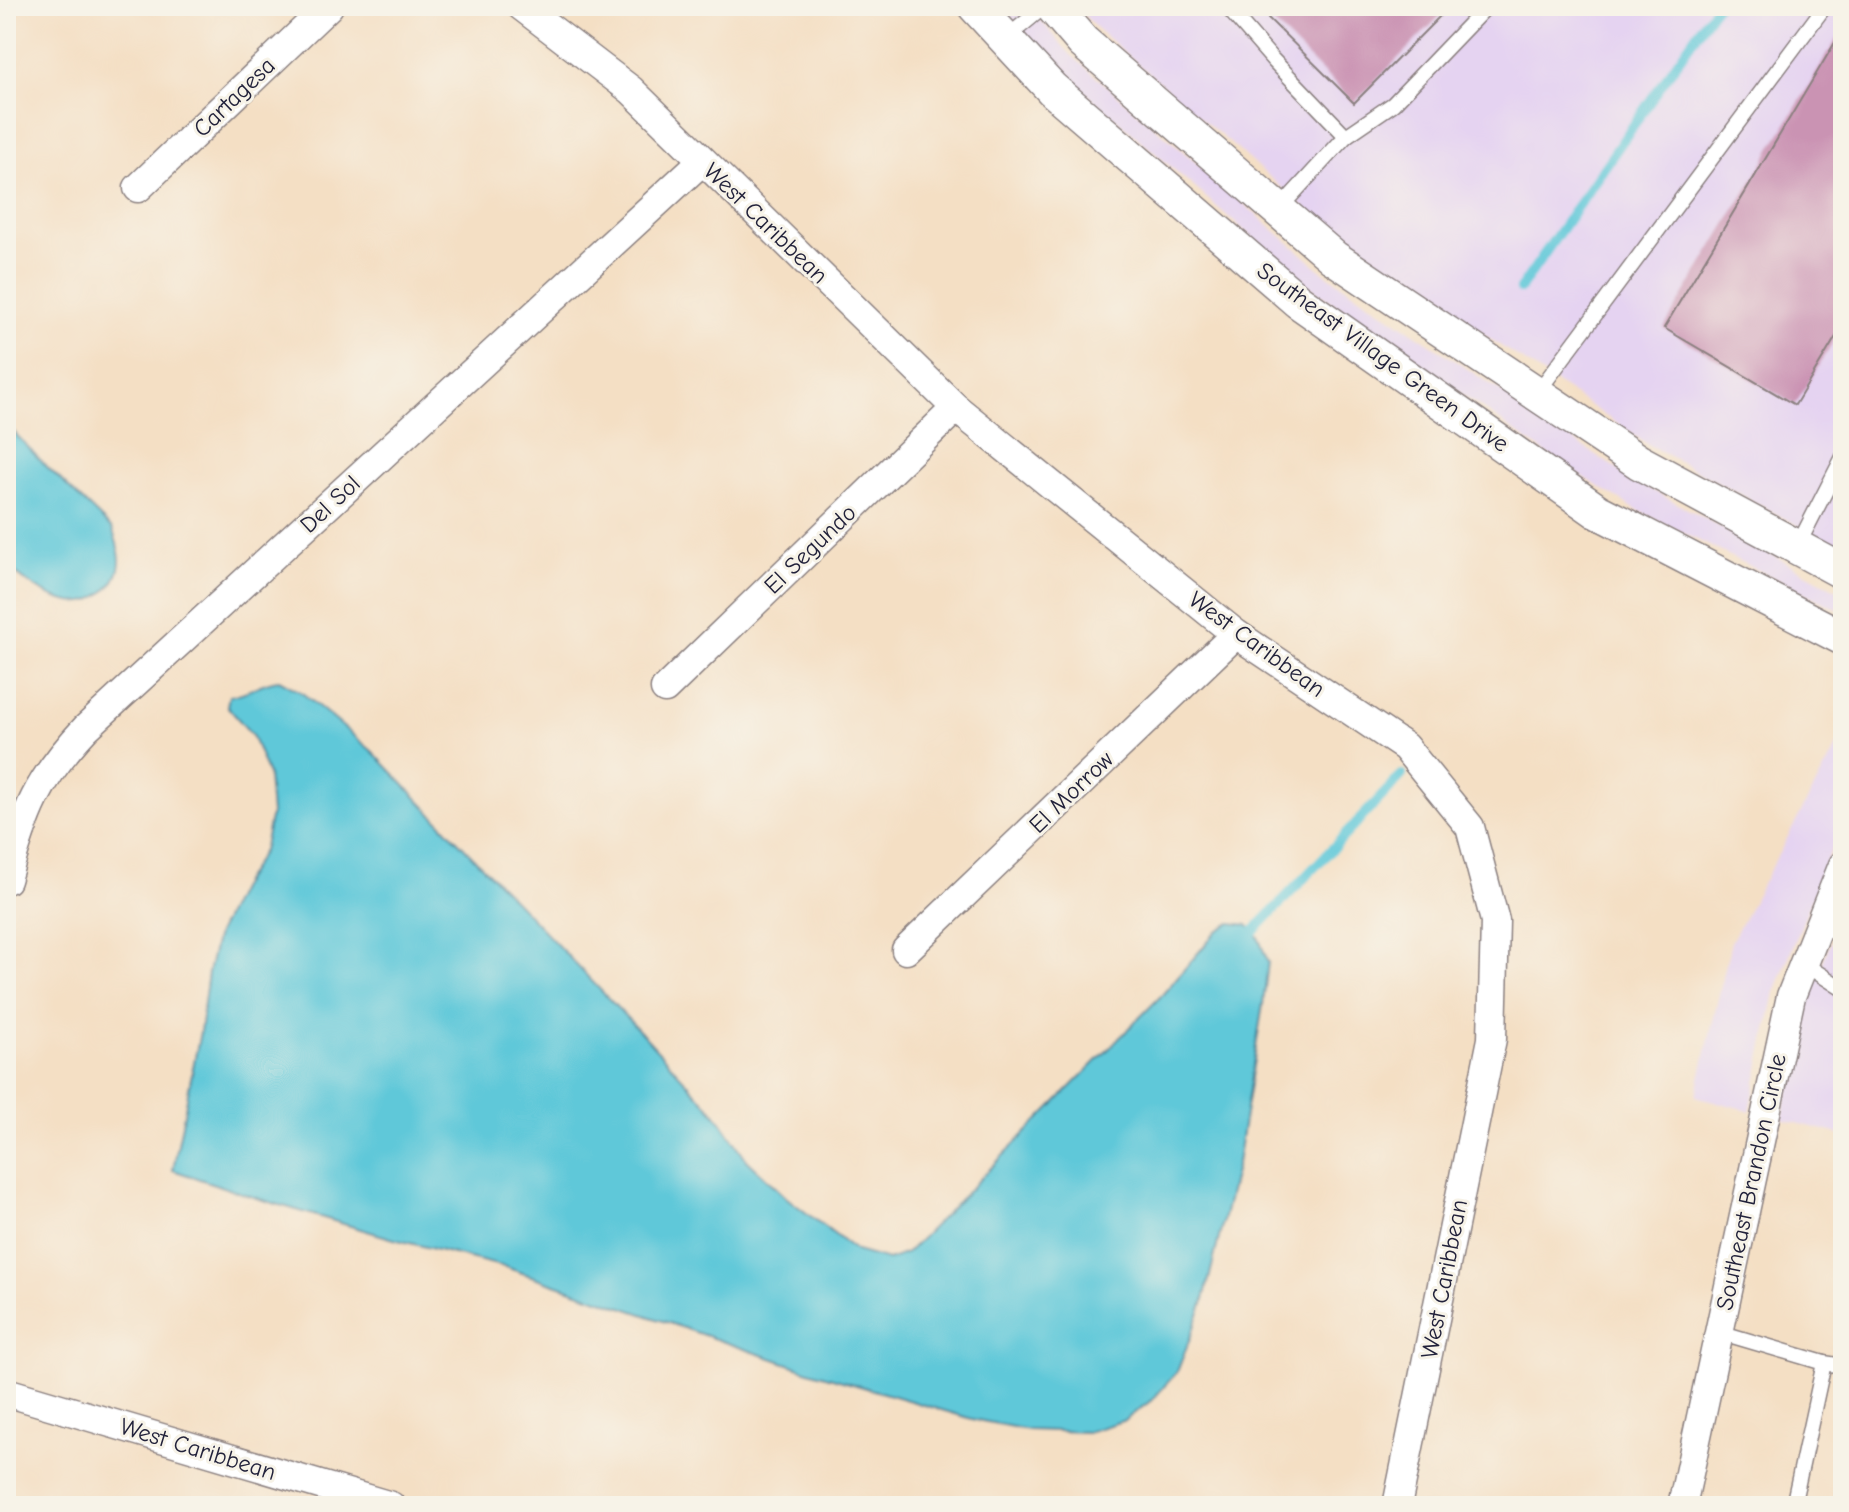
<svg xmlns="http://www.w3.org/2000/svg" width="1849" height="1512" font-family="'Comic Neue',sans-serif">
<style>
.built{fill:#e5d3f1}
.water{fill:#5ec8d9;stroke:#40758a;stroke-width:2}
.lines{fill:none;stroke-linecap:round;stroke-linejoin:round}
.stream{stroke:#5ec8d9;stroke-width:10}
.building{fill:#ca93b3}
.service-casing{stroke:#8b8080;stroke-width:17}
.minor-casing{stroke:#8b8080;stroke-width:31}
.tertiary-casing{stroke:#8b8080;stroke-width:37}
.service{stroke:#fff;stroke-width:14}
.minor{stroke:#fff;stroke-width:28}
.tertiary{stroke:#fff;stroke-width:34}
.labels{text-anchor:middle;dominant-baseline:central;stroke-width:6;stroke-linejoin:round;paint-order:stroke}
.street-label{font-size:24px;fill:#22223b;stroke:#f7f3e8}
</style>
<rect width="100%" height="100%" fill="#f7f3e8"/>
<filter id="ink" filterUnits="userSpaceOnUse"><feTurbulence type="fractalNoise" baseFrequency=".0125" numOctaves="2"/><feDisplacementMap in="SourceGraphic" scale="16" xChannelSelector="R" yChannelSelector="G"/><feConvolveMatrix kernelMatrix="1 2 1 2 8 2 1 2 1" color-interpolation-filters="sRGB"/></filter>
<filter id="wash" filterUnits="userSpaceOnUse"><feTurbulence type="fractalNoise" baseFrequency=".006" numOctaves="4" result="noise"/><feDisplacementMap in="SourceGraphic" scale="32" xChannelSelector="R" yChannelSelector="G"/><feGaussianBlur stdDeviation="1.8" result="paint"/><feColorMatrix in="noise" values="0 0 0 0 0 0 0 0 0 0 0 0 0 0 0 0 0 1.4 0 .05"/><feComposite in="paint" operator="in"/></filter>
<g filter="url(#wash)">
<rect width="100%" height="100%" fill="#f4dfc4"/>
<g class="built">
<polygon points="1000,6 1028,6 1071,55 1323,272 1630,478 1843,593 1843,612 1635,509 1557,461 1307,285 1064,74"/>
<polygon points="1076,6 1843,6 1843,550 1649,445 1344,241 1095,27"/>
<polygon points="1843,735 1843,820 1775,992 1750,1111 1696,1096 1731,942"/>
<polygon points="1843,911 1843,1135 1782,1119 1807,1001"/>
</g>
<g class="water">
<path d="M 6,424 L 42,462 L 112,529 C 116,539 119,548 120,559 C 120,585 95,606 70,602 C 46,598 23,580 6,565 Z"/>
<path d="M 279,680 L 301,692 L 372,751 L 649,1041 L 716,1114 L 747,1160 L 787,1198 L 856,1251 L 888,1260 L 907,1253 L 1162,995 L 1217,931 L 1231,923 L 1248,925 L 1258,937 L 1268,962 L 1263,1004 L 1237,1163 L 1203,1304 L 1177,1372 L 1153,1399 L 1125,1420 L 1087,1432 L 1028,1430 L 972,1419 L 812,1372 L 505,1267 L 394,1239 L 253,1197 L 173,1170 L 200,1032 L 208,973 L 217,934 L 239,889 L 263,851 L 271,814 L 268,775 L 252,735 L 227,706 L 229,696 C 249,694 261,681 279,680 Z"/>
</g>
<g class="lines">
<g class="stream">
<polyline points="1520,289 1716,6"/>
<polyline points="1253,932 1402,775"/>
</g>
</g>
<g id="blocks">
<g class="building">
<polygon points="1256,6 1450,6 1354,103"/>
<polygon points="1843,29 1843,325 1795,405 1664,328"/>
</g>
</g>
</g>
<g filter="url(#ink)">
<use href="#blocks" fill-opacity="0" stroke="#8b8080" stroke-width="2"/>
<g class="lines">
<g class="service-casing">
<g id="service">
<polyline points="1226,6 1273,60 1346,136 1279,209"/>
<polyline points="1005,39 1045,6"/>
<polyline points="1346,136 1393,104 1487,6"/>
<polyline points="1537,393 1825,6"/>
<polyline points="1797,547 1843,457"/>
<polyline points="1804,964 1843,989"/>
<polyline points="1719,1332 1824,1363 1793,1506"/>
<polyline points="1824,1363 1843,1366"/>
</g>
</g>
<g class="minor-casing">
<g id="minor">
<polyline points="521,6 631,90 956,408 1236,634 1405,747 1470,827 1495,921 1492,1039 1397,1506"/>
<polyline points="138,188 329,6"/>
<polyline points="665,689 956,408"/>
<path d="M 6,880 C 25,812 37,780 86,728 L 702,161"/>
<polyline points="906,950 1236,634"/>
<polyline points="6,1392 391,1506"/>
<polyline points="1682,1506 1791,996 1843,865"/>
</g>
</g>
<g class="tertiary-casing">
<g id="tertiary">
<polyline points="975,6 1052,89 1298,301 1597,511 1843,638"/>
<polyline points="1052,6 1083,42 1333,257 1639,462 1843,572"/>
</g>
</g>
<use href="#service" class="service"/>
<use href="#minor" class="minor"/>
<use href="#tertiary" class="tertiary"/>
</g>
</g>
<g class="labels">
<g class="street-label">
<text transform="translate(234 97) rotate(-44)">Cartagesa</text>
<text transform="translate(766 223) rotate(44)">West Caribbean</text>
<text transform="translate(1383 357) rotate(36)">Southeast Village Green Drive</text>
<text transform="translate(330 504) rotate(-43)">Del Sol</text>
<text transform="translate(810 549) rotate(-44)">El Segundo</text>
<text transform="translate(1257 644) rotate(36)">West Caribbean</text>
<text transform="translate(1071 792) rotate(-44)">El Morrow</text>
<text transform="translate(1751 1182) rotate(-78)">Southeast Brandon Circle</text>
<text transform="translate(1444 1279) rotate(-79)">West Caribbean</text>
<text transform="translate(198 1449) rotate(17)">West Caribbean</text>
</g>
</g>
<rect width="1849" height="1512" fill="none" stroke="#f7f3e8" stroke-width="32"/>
</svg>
